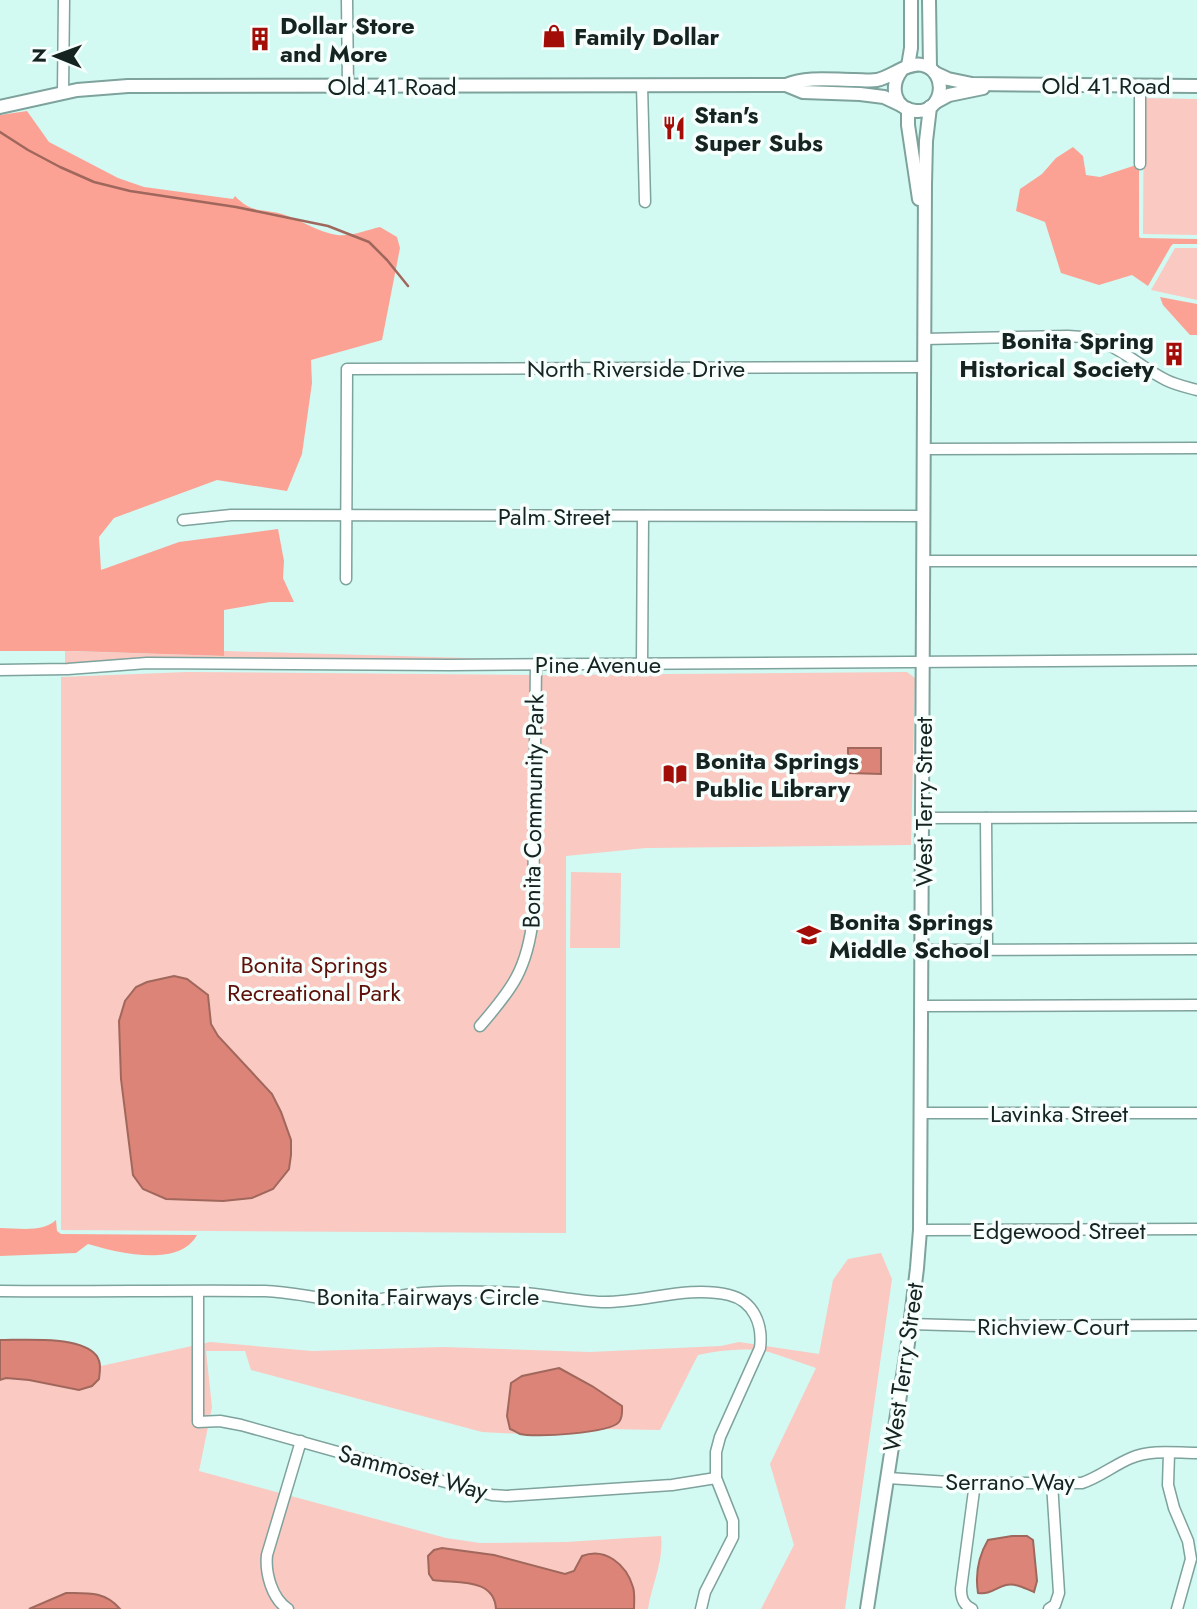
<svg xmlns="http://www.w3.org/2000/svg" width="1197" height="1609" font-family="Jost,sans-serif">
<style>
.green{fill:#fac9c1}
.forest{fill:#fca294}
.water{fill:#db8477;stroke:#a0675d;stroke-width:2}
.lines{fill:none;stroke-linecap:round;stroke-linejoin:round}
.stream{stroke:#a0675d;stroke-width:2.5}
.minor-casing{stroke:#7ea29c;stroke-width:13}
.tertiary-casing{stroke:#7ea29c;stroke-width:16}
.minor{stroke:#fff;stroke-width:10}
.tertiary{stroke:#fff;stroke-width:12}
.labels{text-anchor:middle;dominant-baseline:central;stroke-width:7;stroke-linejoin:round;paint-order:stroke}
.poi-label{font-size:24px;font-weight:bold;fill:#152321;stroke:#f7fffd;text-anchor:start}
.street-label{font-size:24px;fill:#152321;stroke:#f7fffd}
.park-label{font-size:24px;fill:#5f100a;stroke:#f7fffd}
</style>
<rect width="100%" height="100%" fill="#d3f9f3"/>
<g class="green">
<polygon points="1144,98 1197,99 1197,235 1143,234"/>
<polygon points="1175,248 1197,248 1197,300 1151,290"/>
<polygon points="65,651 223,656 224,651 540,660 540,671 187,667 65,673"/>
<polygon points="187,672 546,675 907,672 915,678 911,845 646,848 566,856 566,1233 61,1230 61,677"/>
<polygon points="571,872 621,873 620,948 570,948"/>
<path d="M 881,1253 L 892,1279 L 845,1609 L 761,1609 L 794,1545 L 770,1464 L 816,1368 C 801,1363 785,1357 769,1352 C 747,1347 721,1350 698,1355 L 660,1430 L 607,1429 L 542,1435 L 482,1432 L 251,1370 L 245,1351 L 206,1351 L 212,1407 L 199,1471 L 446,1538 L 480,1543 L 566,1542 L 661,1536 C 664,1561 652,1584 648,1609 L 0,1609 L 0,1340 C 23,1340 82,1336 96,1356 C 99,1359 100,1362 101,1366 L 210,1342 L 312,1351 L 443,1347 L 590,1352 L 721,1346 L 739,1342 L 819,1354 L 833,1280 L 848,1259 Z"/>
</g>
<g class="forest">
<path d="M 27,111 L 49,142 L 118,178 L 144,187 L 233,199 L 235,196 C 253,215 264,208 285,215 C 303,221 318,232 337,235 C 349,237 367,230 380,227 L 397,237 L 400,248 L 382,340 L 311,360 L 312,383 L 302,454 L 287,491 L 217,480 L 114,518 L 99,537 L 101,570 L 179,542 L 278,529 L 284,561 L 283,578 L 294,602 L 270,602 L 224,610 L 224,656 L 73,651 L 0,651 L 0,115 Z"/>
<polygon points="1073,147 1083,156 1086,175 1100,177 1136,165 1139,159 1139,237 1141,238 1197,239 1197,244 1173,244 1171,246 1148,286 1132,275 1099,285 1061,273 1045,222 1016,211 1020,189 1042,174 1056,158"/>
<polygon points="1160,297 1197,304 1197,335 1190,335 1163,305"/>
<path d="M 56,1220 L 57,1231 L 61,1234 L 197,1235 C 179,1268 118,1253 88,1244 L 76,1253 L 0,1256 L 0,1228 C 18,1228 42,1233 56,1220 Z"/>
</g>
<g class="water">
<polygon points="848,748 881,748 881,774 848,773"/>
<polygon points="174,976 187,979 208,995 211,1024 218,1036 272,1094 281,1112 291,1140 291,1155 289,1169 273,1189 252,1198 223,1201 166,1199 143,1189 133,1175 121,1079 119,1021 125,1001 136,987 147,982"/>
<path d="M 0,1340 C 24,1340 76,1336 94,1353 C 102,1360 100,1370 99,1379 L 92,1386 L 79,1390 L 29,1380 L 6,1378 L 0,1380 Z"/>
<path d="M 559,1368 L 592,1386 L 622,1406 C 622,1411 623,1417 619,1422 C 610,1433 534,1438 520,1434 C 516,1432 513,1430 510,1429 L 507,1416 L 511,1383 L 522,1376 Z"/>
<path d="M 1012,1536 L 1027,1536 L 1033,1540 L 1037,1581 L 1034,1592 C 1025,1588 1015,1583 1006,1585 C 995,1588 990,1595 978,1593 C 975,1574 978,1557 988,1540 Z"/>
<path d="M 442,1548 L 494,1555 L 565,1574 L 574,1571 L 582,1556 C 605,1547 626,1564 633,1587 C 635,1593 634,1602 634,1609 L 496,1609 C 494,1577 456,1584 433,1580 L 429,1574 L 428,1556 L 434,1550 Z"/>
<path d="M 66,1593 C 87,1593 105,1591 120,1609 L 29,1609 Z"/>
</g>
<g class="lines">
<polyline class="stream" points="0,132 28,150 60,167 94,182 130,191 236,207 328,226 369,242 387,260 408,286"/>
<g class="minor-casing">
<g id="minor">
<polyline points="347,0 348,86"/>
<polyline points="642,85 645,202"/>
<polyline points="1140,85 1140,164"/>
<polyline points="63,92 64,0"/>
<path d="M 924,339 L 1068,336 C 1114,337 1129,361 1166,380 C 1176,385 1186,387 1197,390"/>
<polyline points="924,449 1197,448"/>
<polyline points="183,520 231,515 924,516"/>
<polyline points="924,561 1197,561"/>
<polyline points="346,579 347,369 924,367"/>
<polyline points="642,664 643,516"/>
<polyline points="0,670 68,669 147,663 449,665 1197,660"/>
<polyline points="923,818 1197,817"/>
<polyline points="986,818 987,949"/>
<polyline points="922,950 1197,949"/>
<polyline points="922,1006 1197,1005"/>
<path d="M 480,1026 C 513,988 527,969 533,918 L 536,664"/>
<polyline points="921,1113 1197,1113"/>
<polyline points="920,1230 1197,1229"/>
<path d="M 0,1291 C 88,1292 177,1290 265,1291 C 297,1292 328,1302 360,1301 C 377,1301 395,1296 412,1294 C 447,1290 488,1292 523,1293 C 550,1295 576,1301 602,1302 C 644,1303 687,1285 729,1295 C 754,1301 763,1325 760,1348 L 720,1437 L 716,1452 L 716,1478 L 733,1521 L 733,1537 L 705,1592 L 701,1609"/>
<polyline points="198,1292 198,1422 220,1421 241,1425 492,1495 506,1496 672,1485 716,1478"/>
<polyline points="910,1324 979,1326 1197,1325"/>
<polyline points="1169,1453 1168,1485 1174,1508 1188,1541 1191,1559 1177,1609"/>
<path d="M 888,1478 L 964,1483 L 1082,1483 C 1100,1477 1114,1465 1131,1458 C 1151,1449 1176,1453 1197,1453"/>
<path d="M 288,1609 C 272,1599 265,1573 267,1555 L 301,1441"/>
<path d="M 972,1609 C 963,1605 961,1598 961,1589 L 975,1483"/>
<polyline points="1049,1609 1055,1605 1059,1593 1052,1483"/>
</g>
</g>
<g class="tertiary-casing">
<g id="tertiary">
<polyline points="929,0 930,68"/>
<polyline points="908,66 911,48 911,0"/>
<polyline points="935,73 948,79 972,84 1197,86"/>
<polyline points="786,85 803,92 860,94 884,97 901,105"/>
<polyline points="936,102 949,95 983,88"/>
<path d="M 0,107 L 77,90 L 128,86 L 786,85 C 808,76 832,80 855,80 C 862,80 870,81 877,80 C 891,77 908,62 922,65 C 949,71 944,113 916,111 C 893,109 890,86 901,71"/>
<polyline points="908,109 908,125 919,199"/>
<polyline points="867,1609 908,1343 917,1268 920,1230 925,185 926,141 930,107"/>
</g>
</g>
<use href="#minor" class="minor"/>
<use href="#tertiary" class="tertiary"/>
</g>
<defs>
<g id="shop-bare" transform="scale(1.89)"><path d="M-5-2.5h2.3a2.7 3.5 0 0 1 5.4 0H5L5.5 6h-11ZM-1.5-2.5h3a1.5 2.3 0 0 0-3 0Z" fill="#a30d07" stroke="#f7fffd" stroke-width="2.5" paint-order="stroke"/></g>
<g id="building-bare" transform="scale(1.89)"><path d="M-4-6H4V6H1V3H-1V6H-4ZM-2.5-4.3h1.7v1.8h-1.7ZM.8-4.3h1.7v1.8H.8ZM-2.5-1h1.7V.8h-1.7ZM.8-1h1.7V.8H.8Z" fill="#a30d07" stroke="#f7fffd" stroke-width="2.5" paint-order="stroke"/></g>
<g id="restaurant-bare" transform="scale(1.89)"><path d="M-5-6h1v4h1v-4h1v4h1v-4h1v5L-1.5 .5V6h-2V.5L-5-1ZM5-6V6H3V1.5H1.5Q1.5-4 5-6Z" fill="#a30d07" stroke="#f7fffd" stroke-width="2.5" paint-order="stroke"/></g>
<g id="library-bare" transform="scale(1.89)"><path d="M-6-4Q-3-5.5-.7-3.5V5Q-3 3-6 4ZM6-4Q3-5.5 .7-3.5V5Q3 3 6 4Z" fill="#a30d07" stroke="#f7fffd" stroke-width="2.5" paint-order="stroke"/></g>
<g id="school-bare" transform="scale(1.89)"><path d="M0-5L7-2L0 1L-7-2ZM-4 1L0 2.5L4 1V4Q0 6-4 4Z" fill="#a30d07" stroke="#f7fffd" stroke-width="2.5" paint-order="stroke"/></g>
</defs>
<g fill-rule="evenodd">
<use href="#shop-bare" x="554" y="36"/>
<use href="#building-bare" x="260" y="39"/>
<use href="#restaurant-bare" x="674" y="128"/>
<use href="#building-bare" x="1174" y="354"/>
<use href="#library-bare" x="675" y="774"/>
<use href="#school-bare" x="809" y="935"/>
</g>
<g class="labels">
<g class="poi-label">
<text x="280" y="25">Dollar Store<tspan x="280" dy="28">and More</tspan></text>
<text x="574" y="36">Family Dollar</text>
<text x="694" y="114">Stan's<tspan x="694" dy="28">Super Subs</tspan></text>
<text x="1154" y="340" text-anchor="end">Bonita Spring<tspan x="1154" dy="28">Historical Society</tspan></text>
<text x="695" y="760">Bonita Springs<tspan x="695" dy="28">Public Library</tspan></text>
<text x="829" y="921">Bonita Springs<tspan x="829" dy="28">Middle School</tspan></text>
</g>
<g class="street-label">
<text x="1106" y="85">Old 41 Road</text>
<text x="392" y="86">Old 41 Road</text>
<text x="636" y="368">North Riverside Drive</text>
<text x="554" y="516">Palm Street</text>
<text x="598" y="664">Pine Avenue</text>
<text transform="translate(923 802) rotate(-90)">West Terry Street</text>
<text transform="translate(533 811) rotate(-89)">Bonita Community Park</text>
<text x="1059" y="1113">Lavinka Street</text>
<text x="1059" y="1230">Edgewood Street</text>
<text x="428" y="1296">Bonita Fairways Circle</text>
<text x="1053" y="1326">Richview Court</text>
<text transform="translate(903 1367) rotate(-82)">West Terry Street</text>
<text transform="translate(413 1472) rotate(15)">Sammoset Way</text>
<text x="1010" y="1481">Serrano Way</text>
</g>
<g class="park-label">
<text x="314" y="964">Bonita Springs<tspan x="314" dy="28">Recreational Park</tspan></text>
</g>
</g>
<g transform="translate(56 56) rotate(271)" stroke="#f7fffd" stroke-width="5" paint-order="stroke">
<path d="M0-5L12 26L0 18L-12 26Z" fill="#152321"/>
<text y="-10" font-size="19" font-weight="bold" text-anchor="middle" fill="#152321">N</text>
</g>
</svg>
